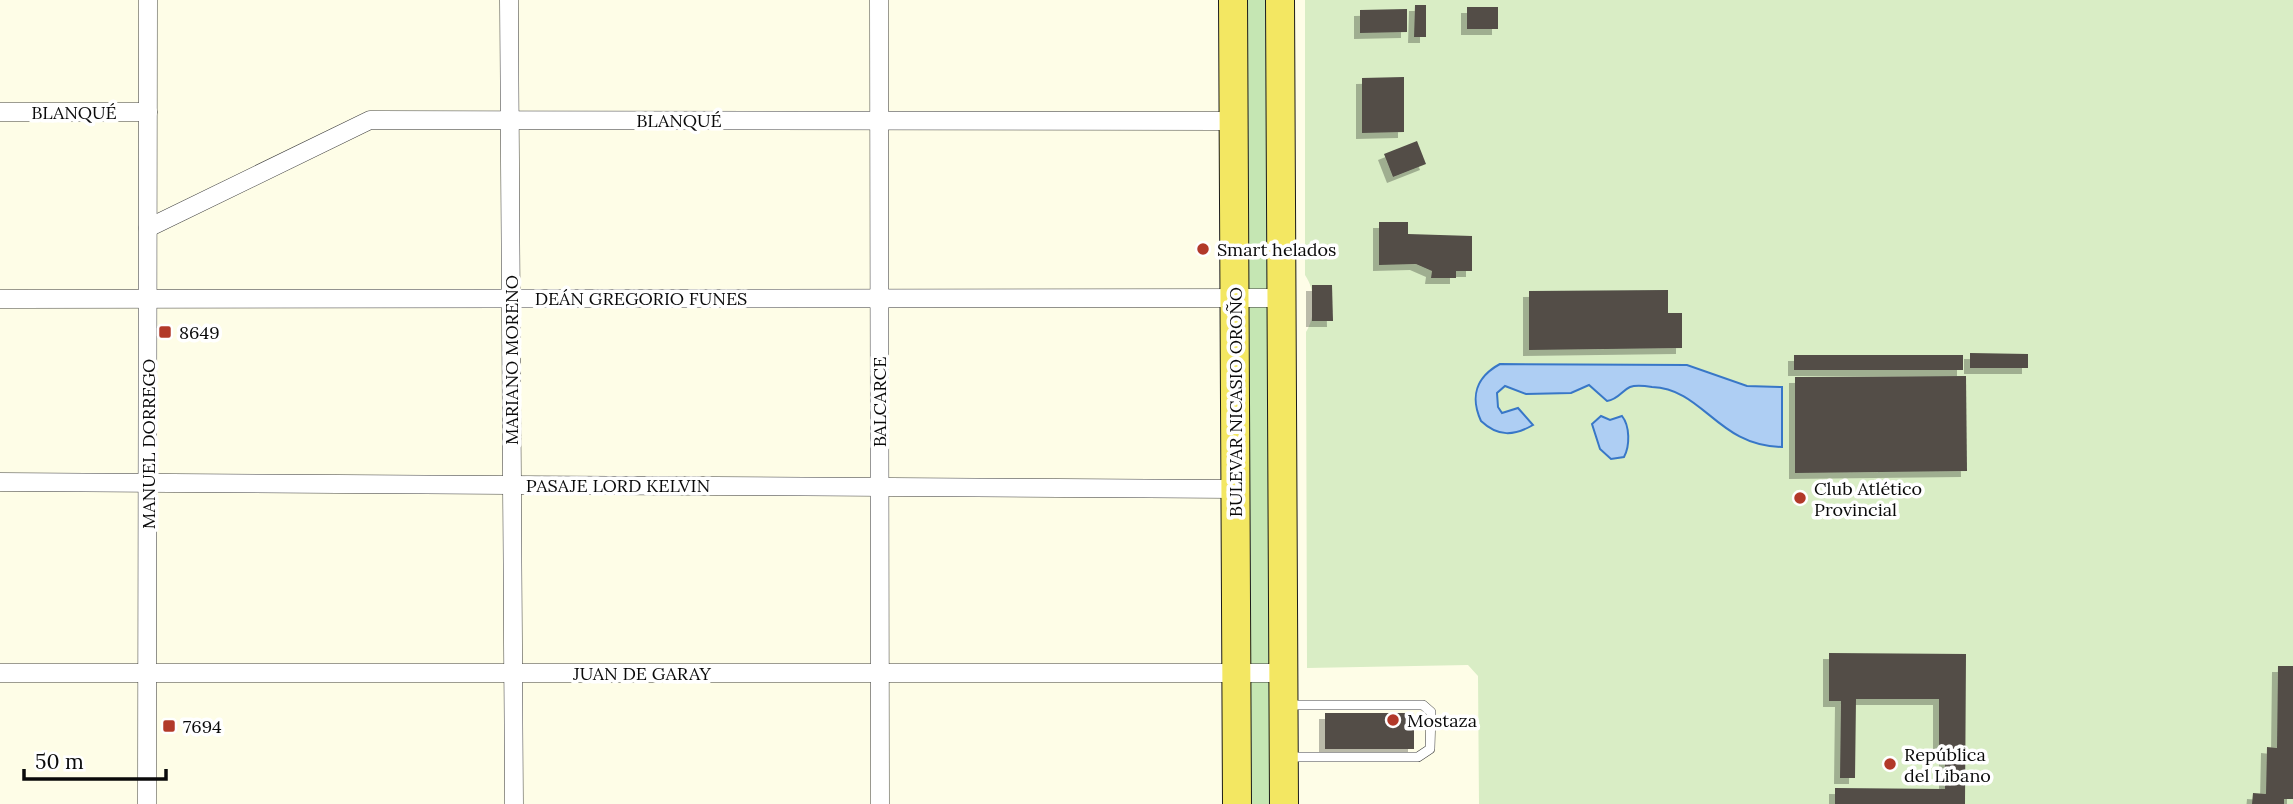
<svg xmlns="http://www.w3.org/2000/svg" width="2293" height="804" font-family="Lora,serif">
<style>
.green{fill:#c5e6b3}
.pitch{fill:#d9edc5}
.water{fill:#aecef3;stroke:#3877c7;stroke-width:2}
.building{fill:#524d47;filter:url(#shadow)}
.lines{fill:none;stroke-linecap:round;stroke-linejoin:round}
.lane-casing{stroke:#3d3d3d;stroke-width:10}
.street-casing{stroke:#3d3d3d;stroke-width:19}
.primary-casing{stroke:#1b1b1b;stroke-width:30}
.lane{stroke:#fff;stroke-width:9}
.street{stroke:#fff;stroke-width:18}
.primary{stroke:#f3e762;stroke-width:28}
.poi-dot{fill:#b23929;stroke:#fff;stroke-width:2.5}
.labels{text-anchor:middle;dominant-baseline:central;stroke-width:7;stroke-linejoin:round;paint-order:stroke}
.street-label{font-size:18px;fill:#0a0a0a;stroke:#fff}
.poi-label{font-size:18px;fill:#0a0a0a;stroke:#fff;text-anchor:start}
</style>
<defs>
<filter id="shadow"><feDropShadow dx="-6" dy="6" stdDeviation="0" flood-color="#0004"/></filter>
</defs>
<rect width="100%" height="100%" fill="#fefde7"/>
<polygon class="green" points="1233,0 1280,0 1284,804 1237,804"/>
<path class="pitch" d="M 1305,0 L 2293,0 L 2293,804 L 1479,804 L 1478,676 L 1468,665 L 1307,668 L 1306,332 C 1316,316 1316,291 1305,275 Z"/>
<g class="water">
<path d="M 1500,364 L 1687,365 L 1747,386 L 1782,387 L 1782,447 C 1717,446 1704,389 1652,387 C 1646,386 1635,385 1630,387 C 1621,391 1619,399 1607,401 L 1589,385 L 1571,393 L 1526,394 L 1505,386 L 1497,393 L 1498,407 L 1502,413 L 1518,408 L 1533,425 C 1514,436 1498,437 1481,421 C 1470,397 1476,377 1500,364 Z"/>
<path d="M 1601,416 L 1610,420 L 1622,416 C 1630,426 1630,446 1624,457 L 1611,459 L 1600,449 L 1592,424 Z"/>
</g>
<g class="building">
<polygon points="1415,5 1426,5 1426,37 1414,37"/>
<rect x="1467" y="7" width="31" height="22"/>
<polygon points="1407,9 1407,32 1360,33 1360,10"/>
<polygon points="1404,77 1404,132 1362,133 1362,78"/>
<polygon points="1417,141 1426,164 1393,177 1384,154"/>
<polygon points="1379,222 1408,222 1408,234 1472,236 1472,271 1456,271 1456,278 1431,278 1432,271 1416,264 1379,265"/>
<polygon points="1312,285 1332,285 1333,321 1312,321"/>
<polygon points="1668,290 1668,313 1682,313 1682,348 1529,350 1529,291"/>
<polygon points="1970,353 2028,354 2028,368 1970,368"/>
<rect x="1794" y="355" width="169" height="15"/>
<polygon points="1966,376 1967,471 1795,473 1795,377"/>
<polygon points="1829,653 1966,654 1965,804 1835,804 1835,788 1945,789 1945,757 1939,757 1939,699 1856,699 1855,778 1840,778 1841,701 1829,701"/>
<polygon points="2278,666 2293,666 2293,799 2284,799 2284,804 2252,804 2253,793 2266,794 2267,747 2277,748"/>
<rect x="1325" y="713" width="89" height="36"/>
</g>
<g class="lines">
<g class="lane-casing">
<polyline id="lane" points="1288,705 1423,705 1431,712 1430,749 1418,757 1289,757"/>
</g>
<g class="street-casing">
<g id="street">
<polyline points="509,0 514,804"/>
<polyline points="879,0 880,804"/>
<polyline points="0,112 148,112"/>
<polyline points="148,228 370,120 1234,121"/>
<polyline points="0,299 1282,298"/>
<polyline points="0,482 1236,489"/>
<polyline points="0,673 1283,673"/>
<polyline points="147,804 148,0"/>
</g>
</g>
<g class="primary-casing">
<g id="primary">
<polyline points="1233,0 1237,804"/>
<polyline points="1280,0 1284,804"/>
</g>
</g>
<use href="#lane" class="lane"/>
<use href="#street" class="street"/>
<use href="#primary" class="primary"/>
</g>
<g class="poi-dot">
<circle cx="1203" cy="249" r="7"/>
<rect x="158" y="325" width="14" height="14" rx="3.5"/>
<circle cx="1800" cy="498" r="7"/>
<circle cx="1393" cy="720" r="7"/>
<rect x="162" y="719" width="14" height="14" rx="3.5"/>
<circle cx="1890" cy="764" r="7"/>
</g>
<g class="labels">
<g class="street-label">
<text x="74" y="112">BLANQUÉ</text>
<text x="679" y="120">BLANQUÉ</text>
<text x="641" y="298">DEÁN GREGORIO FUNES</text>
<text transform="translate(511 360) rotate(-90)">MARIANO MORENO</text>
<text transform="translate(879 402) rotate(-90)">BALCARCE</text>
<text transform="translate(1235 402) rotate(-90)">BULEVAR NICASIO OROÑO</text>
<text transform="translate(148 444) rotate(-90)">MANUEL DORREGO</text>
<text x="618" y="485">PASAJE LORD KELVIN</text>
<text x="642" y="673">JUAN DE GARAY</text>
</g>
<g class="poi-label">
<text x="1217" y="249">Smart helados</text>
<text x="179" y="332">8649</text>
<text x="1814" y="488">Club Atlético<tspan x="1814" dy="21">Provincial</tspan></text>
<text x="1407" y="720">Mostaza</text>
<text x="183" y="726">7694</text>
<text x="1904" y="754">República<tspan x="1904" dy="21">del Libano</tspan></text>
</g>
</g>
<path d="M24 769v10h142v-10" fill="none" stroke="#0a0a0a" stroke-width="3.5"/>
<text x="35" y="769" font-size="21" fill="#0a0a0a" stroke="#ffffff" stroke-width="5" paint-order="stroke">50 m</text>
</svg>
